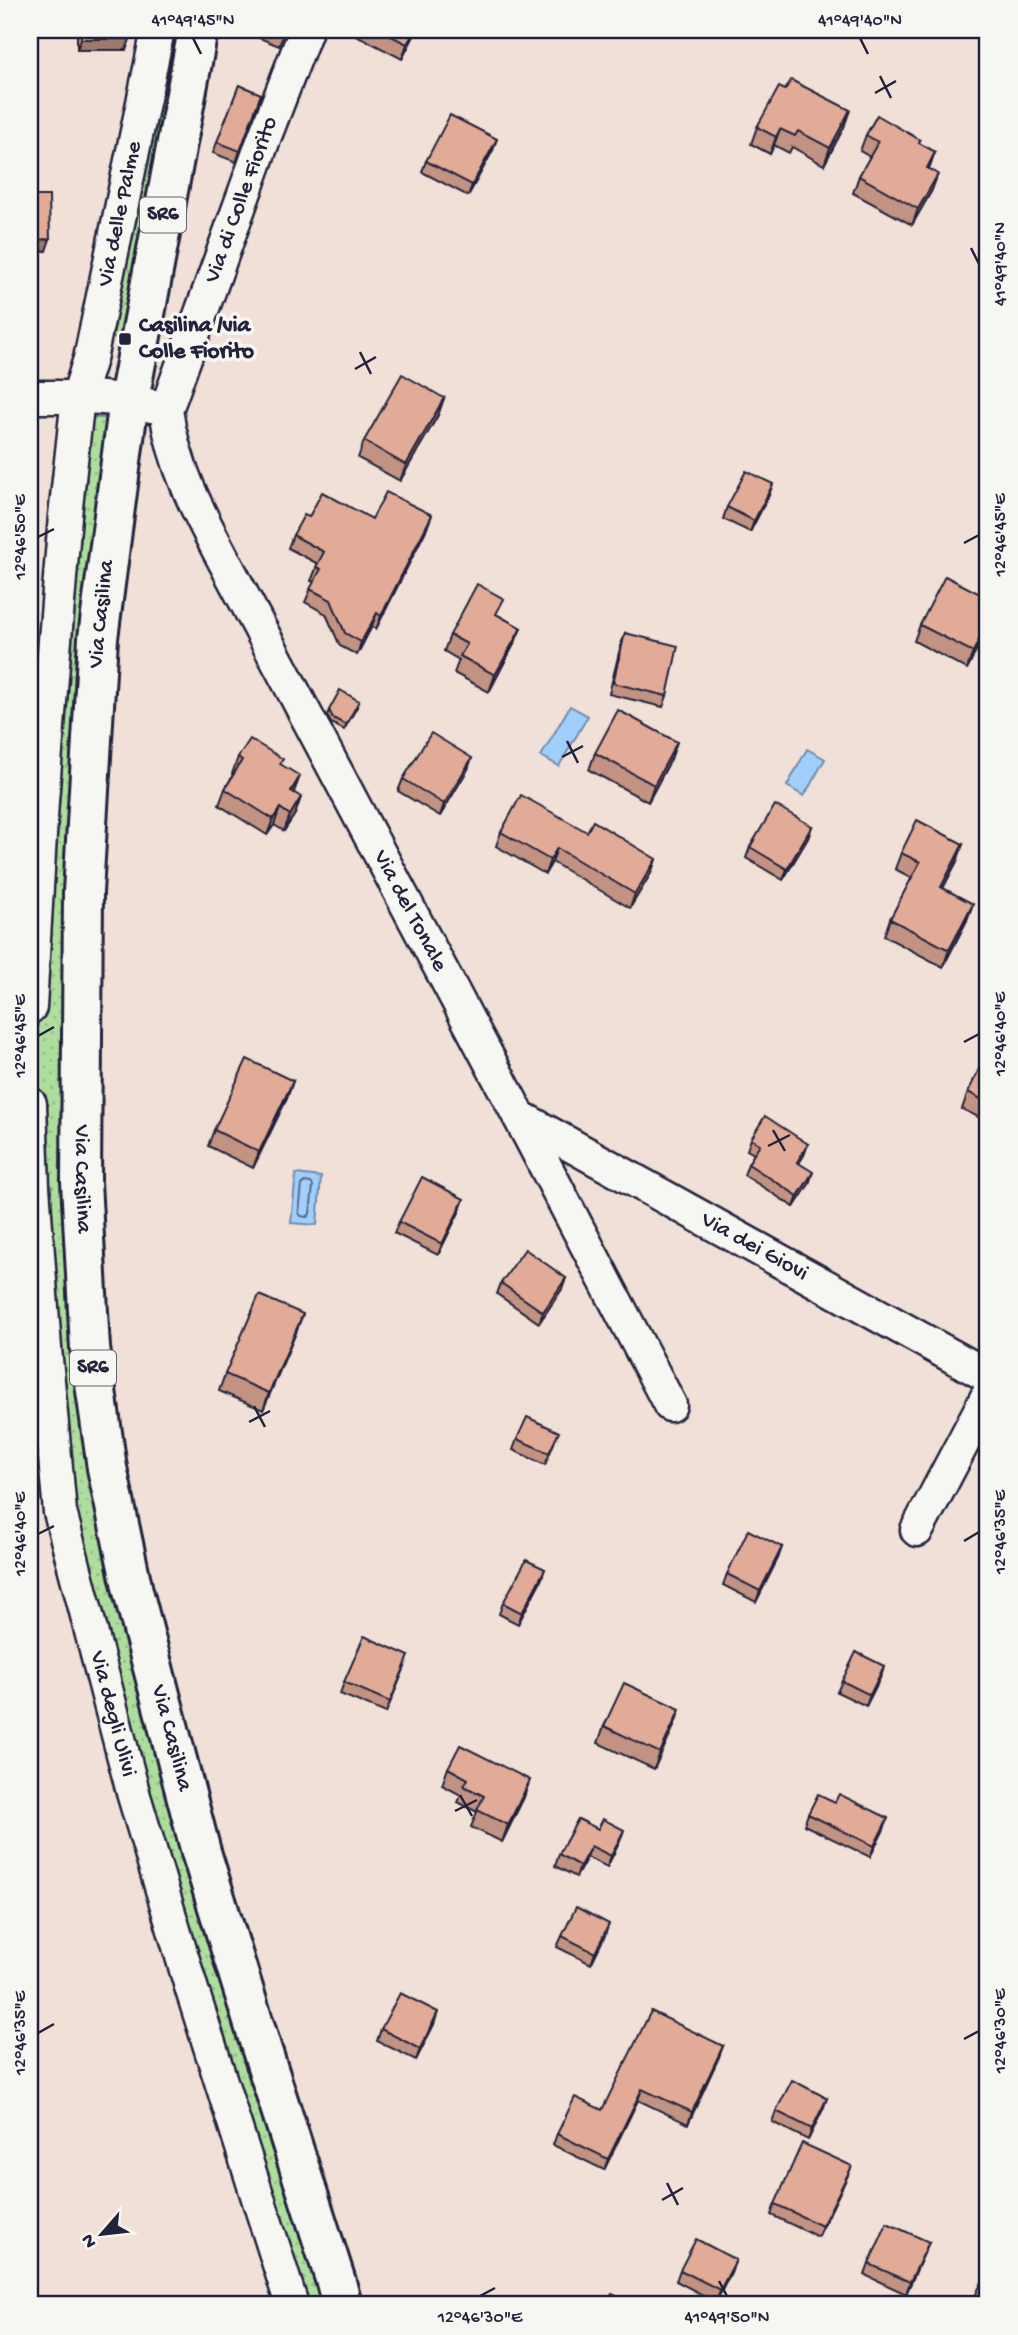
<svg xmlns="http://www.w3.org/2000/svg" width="1018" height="2335" font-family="'Gochi Hand',sans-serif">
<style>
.grass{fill:url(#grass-dots);stroke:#68806c;stroke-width:2}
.water{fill:#a0cffc;stroke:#6e8aaf;stroke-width:2}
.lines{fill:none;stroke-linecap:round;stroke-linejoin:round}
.shore{stroke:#546788;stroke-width:2}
.stream{stroke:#6e8aaf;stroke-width:8}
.minor-casing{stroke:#22223b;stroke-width:37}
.major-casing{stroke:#22223b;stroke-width:44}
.minor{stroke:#f6f6f2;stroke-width:32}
.major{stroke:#f6f6f2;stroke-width:38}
.wall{fill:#c29383;stroke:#22223b;stroke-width:2}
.shaded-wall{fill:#9e786a;stroke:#22223b;stroke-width:2}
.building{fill:#e2ab98;stroke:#22223b;stroke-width:2}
.ticks{fill:none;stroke:#22223b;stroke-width:2.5}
.poi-dot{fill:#22223b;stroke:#f6f6f2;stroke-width:2.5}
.labels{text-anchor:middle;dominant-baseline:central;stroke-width:7;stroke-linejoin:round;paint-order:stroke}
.shield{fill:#f6f6f2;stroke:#626272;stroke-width:2}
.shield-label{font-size:21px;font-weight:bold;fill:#22223b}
.street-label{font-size:23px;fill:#22223b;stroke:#f6f6f2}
.poi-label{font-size:23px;font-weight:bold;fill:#22223b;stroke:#f6f6f2;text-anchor:start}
.neatline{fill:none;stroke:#22223b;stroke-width:2.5}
.ticks-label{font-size:18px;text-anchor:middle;fill:#22223b}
</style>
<defs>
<pattern id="grass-dots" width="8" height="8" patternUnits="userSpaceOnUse" patternTransform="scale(1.75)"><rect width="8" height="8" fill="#aede9e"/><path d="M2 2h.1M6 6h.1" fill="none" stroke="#95be89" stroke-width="1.8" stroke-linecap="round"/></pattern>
</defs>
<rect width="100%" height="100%" fill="#f0e0d7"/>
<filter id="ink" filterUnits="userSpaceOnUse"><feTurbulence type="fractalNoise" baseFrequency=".0143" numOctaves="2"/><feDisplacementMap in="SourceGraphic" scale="14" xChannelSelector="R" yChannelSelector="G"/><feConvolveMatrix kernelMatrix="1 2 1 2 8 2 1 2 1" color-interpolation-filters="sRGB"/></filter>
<g filter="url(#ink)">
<g class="grass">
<polygon points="163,30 176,30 121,339 104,336"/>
<polygon points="85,417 106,418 84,598 66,889 62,1021 63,1184 79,1393 91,1487 108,1577 179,1841 232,2024 322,2305 295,2305 71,1522 35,1098 41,944"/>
</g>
<g class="water">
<polygon points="570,706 588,716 559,766 541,756"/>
<polygon points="807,749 825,759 804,796 787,786"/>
<polygon points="296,1174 321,1177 317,1225 291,1223"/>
</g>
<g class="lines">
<polygon class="shore" points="304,1182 311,1183 313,1186 310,1214 307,1217 301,1216 299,1213 302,1185"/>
<polyline class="stream" points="86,413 104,414"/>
<g class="minor-casing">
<g id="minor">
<path id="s1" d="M 306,30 L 265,136 L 166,410 C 174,469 202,519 229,570 L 529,1135 L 670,1405"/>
<path d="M 30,397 C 71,397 112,395 152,406"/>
<path id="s2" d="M 30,1007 L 42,801 L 65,516 L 78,397 L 90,359 L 158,30"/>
<path id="s3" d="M 30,1104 L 33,1187 L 45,1348 L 60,1512 L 134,1796 L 192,1990 L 292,2305"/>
<path id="s4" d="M 520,1117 L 988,1376"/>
<polyline points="917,1530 988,1395"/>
</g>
</g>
<g class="major-casing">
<g id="major">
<path id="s5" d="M 198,30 L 129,400 L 98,638 L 83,892 L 81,1182 L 90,1348 L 107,1468 L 133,1591 L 201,1852 L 260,2044 L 336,2282 L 342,2305"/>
</g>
</g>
<use href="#minor" class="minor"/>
<use href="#major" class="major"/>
</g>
<g class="wall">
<polygon points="77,30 130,30 130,39 126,50 77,50"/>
<polygon points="260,30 285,30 279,46 257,37"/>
<polygon points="357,30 417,30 402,59 356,35"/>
<polygon points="239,85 261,94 236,162 213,153"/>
<polygon points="757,127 844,127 824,165 792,147 789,153 774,145 770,154 751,144"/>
<polygon points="866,135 920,140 919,143 929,169 932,190 912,225 853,193 859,176 870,157 860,151"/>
<polygon points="493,150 468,196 422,172 426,161"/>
<polygon points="444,398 438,415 400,481 358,458 364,441"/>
<polygon points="769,495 750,532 723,519 727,507"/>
<polygon points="309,517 372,519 427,528 376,629 372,626 357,655 340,646 326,614 305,602 314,582 311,581 318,564 288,548 293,535"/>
<polygon points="498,615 521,628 514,644 489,692 454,673 459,660 444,651 450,635"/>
<polygon points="920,625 988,627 967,669 914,641"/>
<polygon points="625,633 667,696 663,707 609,694 621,644"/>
<polygon points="357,707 344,730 331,723 327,716 329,710"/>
<polygon points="595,753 671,759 648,802 589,770"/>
<polygon points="238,757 281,764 294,793 301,797 295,814 284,831 274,825 267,835 219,805 225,789 233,775 232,774"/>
<polygon points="468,769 440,816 398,791 403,779"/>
<polygon points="812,826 808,838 783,880 746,858 750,847"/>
<polygon points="501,832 587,832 656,859 651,873 630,908 552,862 545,874 496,846"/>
<polygon points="963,844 957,861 943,888 967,920 943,967 884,936 890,919 912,878 895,869 901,853"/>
<polygon points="988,1051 988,1122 962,1109 968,1092"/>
<polygon points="293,1081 287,1098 253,1168 208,1146 214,1130"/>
<polygon points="751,1139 808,1144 804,1155 799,1163 809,1184 794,1207 744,1175 748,1164 754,1154 747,1150"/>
<polygon points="460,1210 438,1255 394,1233 399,1222"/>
<polygon points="566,1278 562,1289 539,1323 497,1294 501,1283"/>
<polygon points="297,1330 263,1410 219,1391 225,1374"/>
<polygon points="517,1439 554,1443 545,1465 513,1450"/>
<polygon points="782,1547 778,1558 756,1602 723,1585 727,1574"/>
<polygon points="541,1580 518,1624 499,1614 503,1603"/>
<polygon points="884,1666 880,1678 866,1706 837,1692 842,1681"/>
<polygon points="405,1667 386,1713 340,1694 344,1682"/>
<polygon points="680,1709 674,1726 654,1769 598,1743 604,1726"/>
<polygon points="448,1768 524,1797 502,1842 471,1827 477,1812 458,1802 461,1795 442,1785"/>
<polygon points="808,1814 884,1829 870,1857 804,1825"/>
<polygon points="578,1819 620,1841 607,1867 587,1857 576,1877 555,1866 559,1854"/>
<polygon points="605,1935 591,1964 557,1947 562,1936"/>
<polygon points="434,2024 416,2060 377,2041 381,2029"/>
<polygon points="723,2046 688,2124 638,2100 604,2170 553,2145 557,2134"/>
<polygon points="827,2098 823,2109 808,2140 772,2122 776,2111"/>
<polygon points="847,2177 818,2237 771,2215 775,2204"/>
<polygon points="929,2242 906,2294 865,2275 869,2264"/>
<polygon points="680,2270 731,2272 716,2302 676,2281"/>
<polygon points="974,2298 988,2305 971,2305"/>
</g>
<g class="shaded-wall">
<polygon points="415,30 417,30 402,59 407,44"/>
<polygon points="81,39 130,39 126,50 77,50"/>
<polygon points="850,110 844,127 824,165 830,148"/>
<polygon points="780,129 774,145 770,154 776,137"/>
<polygon points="497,139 493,150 468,196 472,185"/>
<polygon points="935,152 929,169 927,168"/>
<polygon points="938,174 932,190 912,225 918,209"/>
<polygon points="50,239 46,251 30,251 30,240"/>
<polygon points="444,398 438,415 400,481 406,465"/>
<polygon points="773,484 769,495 750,532 754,521"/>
<polygon points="432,515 427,528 376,629 381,616"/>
<polygon points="377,613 372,626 357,655 361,642"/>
<polygon points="988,622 988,627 967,669 973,652"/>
<polygon points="521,628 514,644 489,692 495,675"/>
<polygon points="677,742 671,759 648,802 654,785"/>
<polygon points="472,758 468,769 440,816 444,804"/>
<polygon points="300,776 294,792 285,807 291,791"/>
<polygon points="301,797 295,814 284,831 290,815"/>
<polygon points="280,808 274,825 267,835 273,819"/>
<polygon points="812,826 808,838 783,880 787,869"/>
<polygon points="963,844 957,861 935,904 941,887"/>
<polygon points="557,848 552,862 545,874 550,860"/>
<polygon points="656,859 651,873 630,908 635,894"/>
<polygon points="973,904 967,920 943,967 949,950"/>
<polygon points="293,1081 287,1098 253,1168 259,1152"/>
<polygon points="808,1144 804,1155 793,1173 797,1162"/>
<polygon points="813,1172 809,1184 794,1207 798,1196"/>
<polygon points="464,1199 460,1210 438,1255 442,1244"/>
<polygon points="566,1278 562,1289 539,1323 543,1312"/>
<polygon points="303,1314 297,1330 263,1410 269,1393"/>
<polygon points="782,1547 778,1558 756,1602 760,1591"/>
<polygon points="545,1569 541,1580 518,1624 522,1613"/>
<polygon points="884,1666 880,1678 866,1706 870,1695"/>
<polygon points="680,1709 674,1726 654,1769 660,1753"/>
<polygon points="530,1780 524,1797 502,1842 508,1825"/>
<polygon points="888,1818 884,1829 870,1857 874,1846"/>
<polygon points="624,1830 620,1841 607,1867 611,1856"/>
<polygon points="591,1846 587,1857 576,1877 580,1866"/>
<polygon points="609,1924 605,1935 591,1964 595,1953"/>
<polygon points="438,2012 434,2024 416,2060 420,2049"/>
<polygon points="723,2046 719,2057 688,2124 692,2112"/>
<polygon points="642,2089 638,2100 604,2170 608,2159"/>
<polygon points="827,2098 823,2109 808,2140 812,2129"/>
<polygon points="852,2166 847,2177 818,2237 822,2226"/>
<polygon points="929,2242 924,2253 906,2294 910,2282"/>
<polygon points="736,2260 731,2272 716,2302 720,2290"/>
</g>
<g class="building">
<rect x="81" y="30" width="49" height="9"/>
<polygon points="270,30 285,30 283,35"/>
<polygon points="379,30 415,30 407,44"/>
<polygon points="791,80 850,110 830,148 798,131 795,136 780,129 776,137 757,127 779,87 785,90"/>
<polygon points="239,85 261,94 240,151 217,142"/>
<polygon points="450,115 497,139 472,185 426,161"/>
<polygon points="877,115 920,140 919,143 935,152 927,168 938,174 918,209 859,176 878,142 866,135"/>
<polygon points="30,196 49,196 50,239 30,240"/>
<polygon points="402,374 444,398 406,465 364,441"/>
<polygon points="746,471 773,484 754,521 727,507"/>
<polygon points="322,492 372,519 386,492 432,515 381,616 377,613 361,642 345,633 331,600 310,589 321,569 316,567 324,552 293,535 304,515 309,517"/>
<polygon points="945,576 988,598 988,622 973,652 920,625"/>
<polygon points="477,584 504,599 496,614 521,628 495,675 460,656 467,644 450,635"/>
<polygon points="625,633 678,646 667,696 613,683"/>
<polygon points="340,690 359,701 346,725 333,718 329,710"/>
<polygon points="618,710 677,742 654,785 595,753"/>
<polygon points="431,733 472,758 444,804 403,779"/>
<polygon points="250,739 283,759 280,764 300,776 291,791 301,797 290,815 280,808 273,819 225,789 242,760 238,757"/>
<polygon points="521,795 587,832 593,821 656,859 635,894 557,848 550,860 501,832"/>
<polygon points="775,805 812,826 787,869 750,847"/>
<polygon points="917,820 963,844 941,887 973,904 949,950 890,919 920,862 901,853"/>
<polygon points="988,1051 988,1103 968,1092"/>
<polygon points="247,1059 293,1081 259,1152 214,1130"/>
<polygon points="765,1116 808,1144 797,1162 813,1172 798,1196 748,1164 760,1144 751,1139"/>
<polygon points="422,1177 464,1199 442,1244 399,1222"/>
<polygon points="525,1249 566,1278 543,1312 501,1283"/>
<polygon points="259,1295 303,1314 269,1393 225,1374"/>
<polygon points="527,1417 559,1432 549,1453 517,1439"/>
<polygon points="748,1530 782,1547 760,1591 727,1574"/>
<polygon points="526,1560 545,1569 522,1613 503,1603"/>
<polygon points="364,1636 409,1656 390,1702 344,1682"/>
<polygon points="856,1652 884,1666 870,1695 842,1681"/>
<polygon points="624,1683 680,1709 660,1753 604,1726"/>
<polygon points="460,1745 530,1780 508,1825 477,1810 484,1796 464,1786 468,1779 448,1768"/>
<polygon points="818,1794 835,1802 839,1794 888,1818 874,1846 808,1814"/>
<polygon points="578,1819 598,1829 603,1819 624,1830 611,1856 591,1846 580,1866 559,1854"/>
<polygon points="576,1907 609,1924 595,1953 562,1936"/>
<polygon points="400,1993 438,2012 420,2049 381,2029"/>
<polygon points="651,2011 723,2046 692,2112 642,2089 608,2159 557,2134 575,2097 602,2110"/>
<polygon points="792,2080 827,2098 812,2129 776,2111"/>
<polygon points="802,2143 852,2166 822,2226 775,2204"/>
<polygon points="887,2223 929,2242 910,2282 869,2264"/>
<polygon points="696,2239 736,2260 720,2290 680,2270"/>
<polygon points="985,2276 988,2278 988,2305 986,2305 974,2298"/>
<polygon points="612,2294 634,2305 606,2305"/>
</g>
</g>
<path class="ticks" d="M 193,38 L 201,54M 860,38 L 868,54M 880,76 L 891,98M 875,93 L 896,81M 971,248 L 979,264M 360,352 L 371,374M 355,369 L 376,357M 38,537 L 54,529M 964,543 L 979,535M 567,741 L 578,763M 562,757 L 583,746M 38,1036 L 54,1027M 964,1042 L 979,1034M 773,1130 L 785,1151M 768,1146 L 790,1135M 254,1406 L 265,1427M 249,1422 L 270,1411M 38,1534 L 54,1526M 964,1541 L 979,1532M 460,1795 L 472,1816M 455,1811 L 477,1800M 38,2033 L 54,2024M 964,2039 L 979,2031M 667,2183 L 678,2205M 662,2200 L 683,2188M 719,2281 L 727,2296M 480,2296 L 495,2288"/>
<rect class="poi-dot" x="118" y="332" width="14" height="14" rx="3.5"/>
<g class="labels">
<g class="shield">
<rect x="140" y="197.5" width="46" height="35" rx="5"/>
<rect x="70" y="1350.5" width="46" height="35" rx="5"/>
</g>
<g class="shield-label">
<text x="163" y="215">SR6</text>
<text x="93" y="1368">SR6</text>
</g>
<g class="street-label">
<text transform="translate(242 200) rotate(-70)">Via di Colle Fiorito</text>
<text stroke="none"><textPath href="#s2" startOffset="800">Via delle Palme</textPath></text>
<text transform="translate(102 614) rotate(-84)">Via Casilina</text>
<text stroke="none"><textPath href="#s1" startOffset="964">Via del Tonale</textPath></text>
<text stroke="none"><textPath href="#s5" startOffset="1158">Via Casilina</textPath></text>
<text stroke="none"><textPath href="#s4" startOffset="268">Via dei Giovi</textPath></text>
<text stroke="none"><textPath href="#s3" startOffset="618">Via degli Ulivi</textPath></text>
<text stroke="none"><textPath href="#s5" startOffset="1726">Via Casilina</textPath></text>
</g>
<g class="poi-label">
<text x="139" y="326">Casilina /via<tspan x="139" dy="26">Colle Fiorito</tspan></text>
</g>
</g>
<rect width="1018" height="2335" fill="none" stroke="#f6f6f2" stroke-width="77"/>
<g transform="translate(102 2234) rotate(242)" stroke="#f6f6f2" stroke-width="5" paint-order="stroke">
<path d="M0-5L12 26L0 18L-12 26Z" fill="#22223b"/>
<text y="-10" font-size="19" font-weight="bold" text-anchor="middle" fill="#22223b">N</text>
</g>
<rect x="38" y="38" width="941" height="2258" class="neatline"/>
<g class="ticks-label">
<text x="193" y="25">41°49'45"N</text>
<text x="860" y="25">41°49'40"N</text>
<text transform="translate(999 264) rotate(-90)" y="6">41°49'40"N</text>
<text transform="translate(999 535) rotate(-90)" y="6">12°46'45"E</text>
<text transform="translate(19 537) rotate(-90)" y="6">12°46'50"E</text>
<text transform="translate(999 1034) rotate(-90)" y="6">12°46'40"E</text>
<text transform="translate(19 1036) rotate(-90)" y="6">12°46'45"E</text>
<text transform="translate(999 1532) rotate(-90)" y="6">12°46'35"E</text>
<text transform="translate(19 1534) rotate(-90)" y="6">12°46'40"E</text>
<text transform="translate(999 2031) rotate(-90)" y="6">12°46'30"E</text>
<text transform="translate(19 2033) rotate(-90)" y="6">12°46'35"E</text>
<text x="480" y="2322">12°46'30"E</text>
<text x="727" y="2322">41°49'50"N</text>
</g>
</svg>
